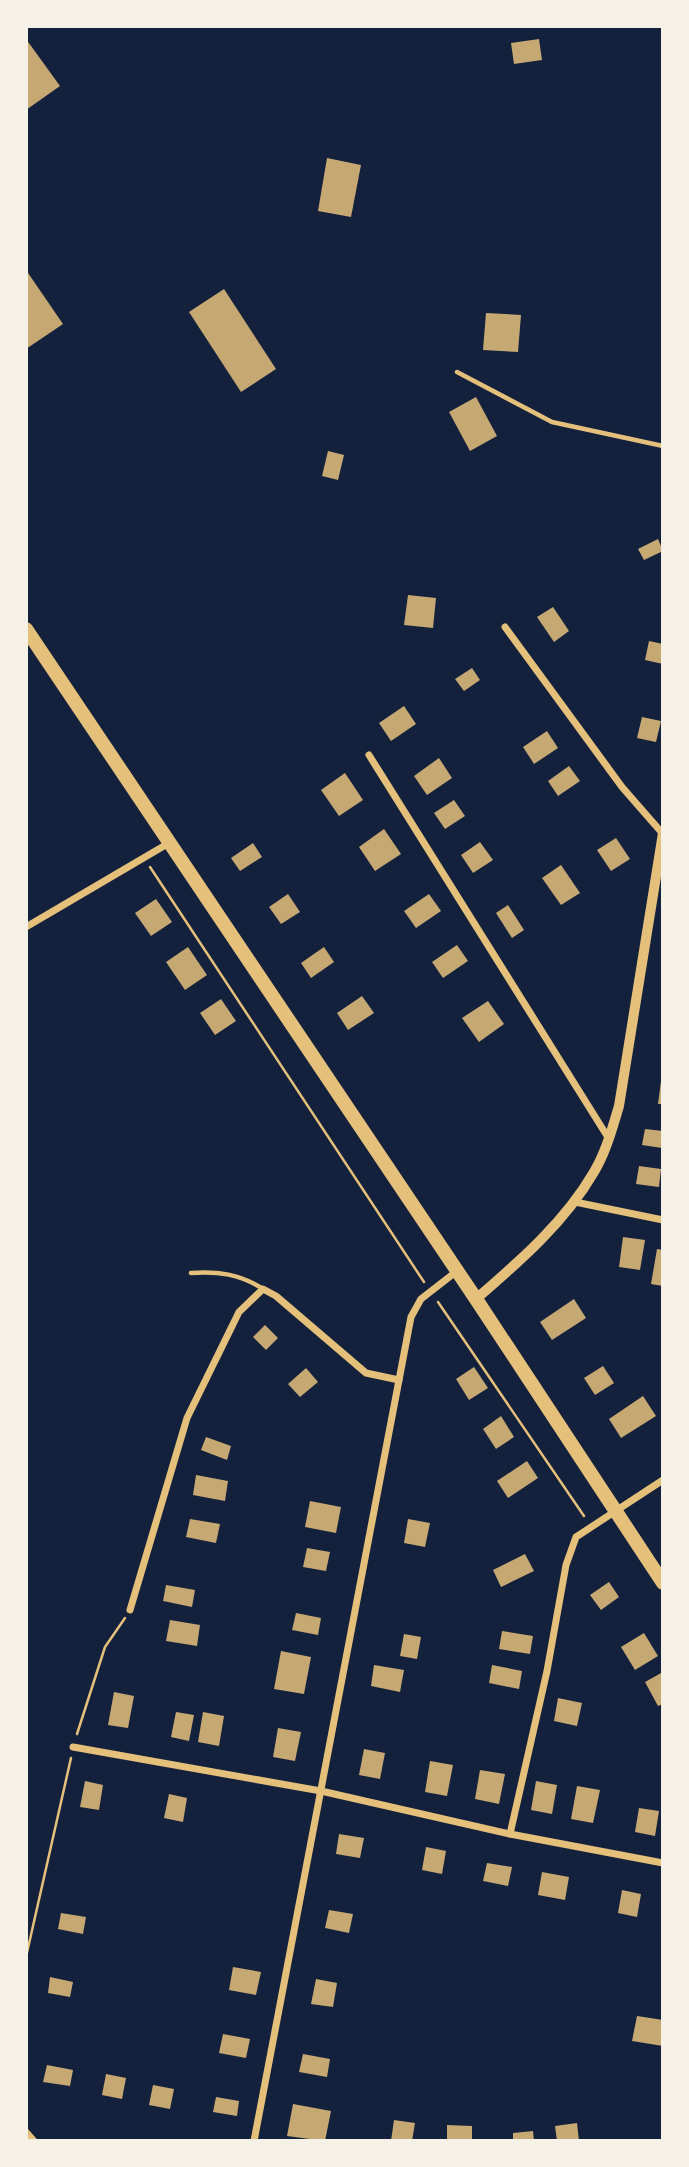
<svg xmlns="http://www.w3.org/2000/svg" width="689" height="2167" font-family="Manrope,sans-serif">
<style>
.building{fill:#c6a872}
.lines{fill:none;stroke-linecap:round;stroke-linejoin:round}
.path{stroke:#e5c07b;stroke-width:2.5}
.service{stroke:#e5c07b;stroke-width:4.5}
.minor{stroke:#e5c07b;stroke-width:7}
.tertiary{stroke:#e5c07b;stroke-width:10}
.primary{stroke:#e5c07b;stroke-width:14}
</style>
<rect width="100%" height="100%" fill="#14213d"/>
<g class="building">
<polygon points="26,39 60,86 26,110"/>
<polygon points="539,39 542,60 514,64 511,43"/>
<polygon points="327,158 361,165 351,217 318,211"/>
<polygon points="26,270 63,324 26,349"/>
<polygon points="224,289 276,369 241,392 189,312"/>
<polygon points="486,313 521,315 518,352 483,350"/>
<polygon points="476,397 497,436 470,451 449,412"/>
<polygon points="328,451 344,455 338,480 322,476"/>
<polygon points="658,539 663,551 644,560 638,549"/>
<polygon points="408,595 436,598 433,628 404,625"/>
<polygon points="553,607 569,631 554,642 537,617"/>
<polygon points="649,641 663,644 663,664 645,660"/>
<polygon points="472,668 480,680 464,691 455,679"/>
<polygon points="404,706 416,724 391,741 379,723"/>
<polygon points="642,717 661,721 656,742 637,738"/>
<polygon points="547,731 558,748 534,764 523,747"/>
<polygon points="439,758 452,778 427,795 414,776"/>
<polygon points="569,766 580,781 558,796 548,781"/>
<polygon points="345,773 363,800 339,816 321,790"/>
<polygon points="454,800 465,816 445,829 434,813"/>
<polygon points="384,829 401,854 375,871 359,847"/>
<polygon points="616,838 630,859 611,871 597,850"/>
<polygon points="480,842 493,860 473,873 461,855"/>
<polygon points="253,843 262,857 240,871 231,858"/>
<polygon points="561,865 580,893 561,905 542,878"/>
<polygon points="288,894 300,912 281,924 269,907"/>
<polygon points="429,894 441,911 416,928 404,911"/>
<polygon points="156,899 172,922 151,936 135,913"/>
<polygon points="508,905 524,930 512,938 496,913"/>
<polygon points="457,945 468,961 443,978 432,962"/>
<polygon points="188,947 207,975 185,990 166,962"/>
<polygon points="324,947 334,962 311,978 301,963"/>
<polygon points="362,996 374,1013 348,1030 337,1013"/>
<polygon points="221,999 236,1021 215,1035 200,1013"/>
<polygon points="488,1001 504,1024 479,1042 462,1018"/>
<polygon points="661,1081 663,1081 663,1104 658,1104"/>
<polygon points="645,1129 663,1131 662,1148 642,1145"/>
<polygon points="639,1166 661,1169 659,1187 636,1184"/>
<polygon points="623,1237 645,1240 640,1270 619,1267"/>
<polygon points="657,1249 663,1250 663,1286 651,1284"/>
<polygon points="574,1299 586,1318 552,1340 540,1322"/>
<polygon points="265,1325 278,1338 266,1350 253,1337"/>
<polygon points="603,1366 614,1383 595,1395 584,1378"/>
<polygon points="474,1367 488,1388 469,1400 456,1379"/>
<polygon points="306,1368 318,1382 300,1397 288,1384"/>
<polygon points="643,1396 656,1416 621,1438 609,1419"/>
<polygon points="501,1416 514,1437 496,1449 483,1429"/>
<polygon points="206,1437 231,1446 227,1460 201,1450"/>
<polygon points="527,1461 538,1478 508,1498 497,1481"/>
<polygon points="196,1475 228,1481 225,1501 193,1495"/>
<polygon points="310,1501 341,1507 336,1533 305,1527"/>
<polygon points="190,1519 220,1524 216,1543 186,1537"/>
<polygon points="408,1519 430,1523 425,1547 404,1543"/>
<polygon points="307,1548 330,1552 326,1571 303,1567"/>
<polygon points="525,1554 534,1571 501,1587 493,1570"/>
<polygon points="609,1582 619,1597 601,1610 590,1595"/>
<polygon points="166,1585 195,1590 192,1607 163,1601"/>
<polygon points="296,1613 321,1618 318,1635 292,1630"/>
<polygon points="170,1620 200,1625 197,1646 166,1641"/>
<polygon points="502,1631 533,1636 530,1654 499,1649"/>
<polygon points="644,1633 658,1656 635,1670 621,1647"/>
<polygon points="404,1634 421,1637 417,1659 400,1656"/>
<polygon points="281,1651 311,1657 304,1694 274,1689"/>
<polygon points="374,1665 404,1670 400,1692 371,1686"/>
<polygon points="492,1665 522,1671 519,1689 489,1683"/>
<polygon points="663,1672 663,1704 658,1706 645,1682"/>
<polygon points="114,1692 134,1696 128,1728 108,1725"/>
<polygon points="558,1698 582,1703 577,1726 554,1721"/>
<polygon points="176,1712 194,1715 189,1741 171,1737"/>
<polygon points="203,1712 224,1716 219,1746 198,1742"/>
<polygon points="278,1728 301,1732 295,1761 273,1757"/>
<polygon points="364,1749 385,1753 380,1779 359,1775"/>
<polygon points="430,1761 453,1765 447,1796 425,1792"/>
<polygon points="480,1770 505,1774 499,1804 475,1799"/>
<polygon points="85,1781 103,1785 99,1810 80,1807"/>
<polygon points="536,1781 557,1785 552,1814 531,1810"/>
<polygon points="577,1786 600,1790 593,1823 571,1819"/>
<polygon points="169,1794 187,1798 183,1822 164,1818"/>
<polygon points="639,1808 659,1811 655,1836 635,1832"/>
<polygon points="339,1834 364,1838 360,1858 336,1854"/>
<polygon points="426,1847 446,1851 442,1874 422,1870"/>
<polygon points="487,1863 512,1867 508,1886 483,1881"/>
<polygon points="542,1872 569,1877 565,1900 538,1895"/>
<polygon points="622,1890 641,1894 637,1917 618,1913"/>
<polygon points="329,1910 353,1914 349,1933 325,1928"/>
<polygon points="61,1913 86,1917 83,1934 58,1929"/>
<polygon points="233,1967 261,1972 256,1995 229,1990"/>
<polygon points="50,1977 73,1982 70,1997 48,1993"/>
<polygon points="316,1979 337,1983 333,2007 311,2004"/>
<polygon points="637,2016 663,2020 663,2046 632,2041"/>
<polygon points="223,2034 250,2039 246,2058 219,2053"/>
<polygon points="303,2054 330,2059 327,2077 299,2072"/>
<polygon points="47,2065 73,2070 70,2086 43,2082"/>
<polygon points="106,2074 126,2078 122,2099 102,2095"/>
<polygon points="153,2085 174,2089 170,2109 149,2105"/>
<polygon points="216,2097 239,2101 237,2116 213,2112"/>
<polygon points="293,2104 331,2111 325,2141 287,2136"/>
<polygon points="394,2120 415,2123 412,2141 391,2141"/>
<polygon points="577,2123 579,2141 557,2141 555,2126"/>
<polygon points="447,2125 472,2126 472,2141 447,2141"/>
<polygon points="533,2131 534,2141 513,2141 513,2133"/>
</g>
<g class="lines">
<g class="path">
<polyline points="150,867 424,1282"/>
<polyline points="438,1302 584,1516"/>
<polyline points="77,1734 105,1647 125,1618"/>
<polyline points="26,1957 71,1758"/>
</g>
<g class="service">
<polyline points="457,372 552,422 663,446"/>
<path d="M 191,1273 C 218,1271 240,1274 263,1289"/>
</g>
<g class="minor">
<polyline points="505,627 622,787 663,834"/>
<polyline points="369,755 609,1139"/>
<polyline points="26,927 169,843"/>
<polyline points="575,1202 663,1220"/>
<polyline points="130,1610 187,1418 239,1312 263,1289 276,1296 366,1373 399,1380"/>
<polyline points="73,1747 321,1791 510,1834 663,1863"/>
<polyline points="510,1834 547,1671 566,1565 576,1537 663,1480"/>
<polyline points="26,2132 34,2141"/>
<polyline points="254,2141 411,1317 421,1299 457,1271"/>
</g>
<path class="tertiary" d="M 476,1299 C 520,1261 565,1222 594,1172 C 606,1152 612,1129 619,1106 L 663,833"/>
<polyline class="primary" points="26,629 476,1299 663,1583"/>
</g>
<rect width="689" height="2167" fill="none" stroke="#f6f1e7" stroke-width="56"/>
</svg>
